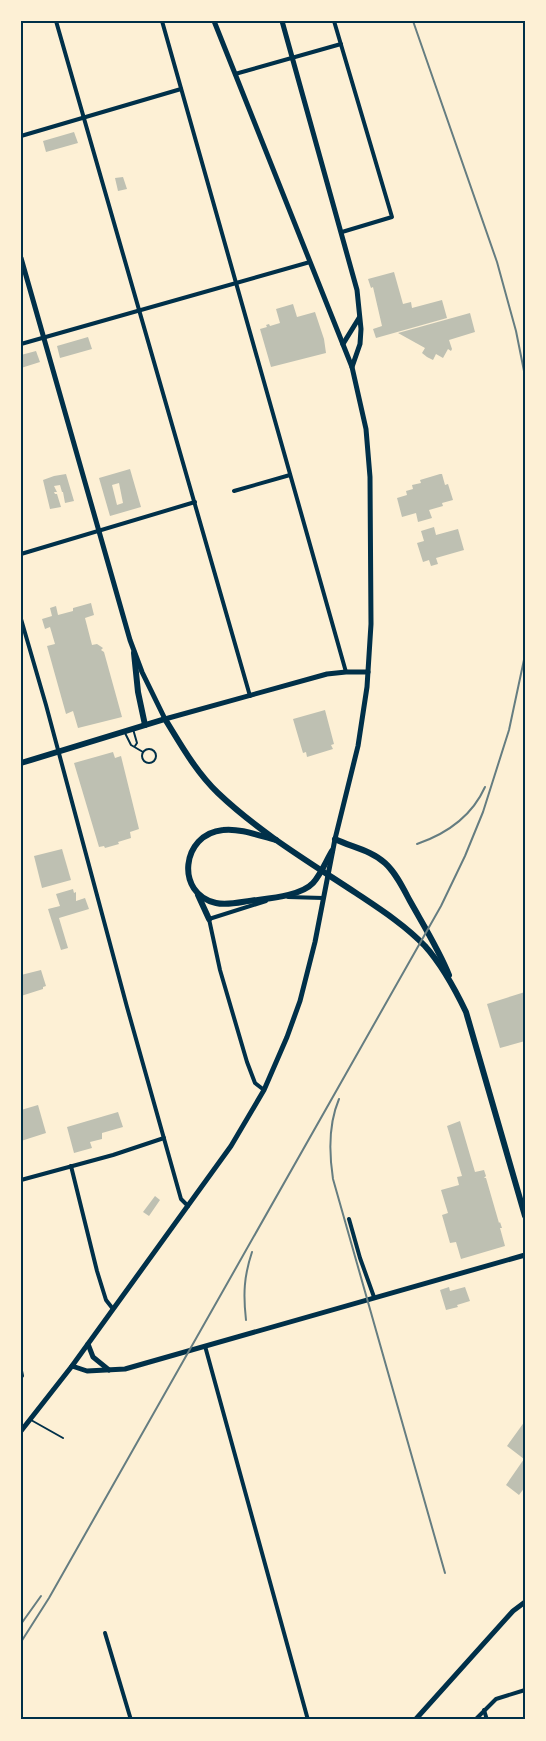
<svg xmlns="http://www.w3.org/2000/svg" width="546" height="1741" font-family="'Nunito Sans',sans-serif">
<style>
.building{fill:#bec0b2;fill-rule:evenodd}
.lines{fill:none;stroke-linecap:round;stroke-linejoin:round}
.service{stroke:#003049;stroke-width:2}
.minor{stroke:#003049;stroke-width:4}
.tertiary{stroke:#003049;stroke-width:5}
.secondary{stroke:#003049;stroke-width:5}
.primary{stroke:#003049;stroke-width:6}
.rail{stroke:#657d81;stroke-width:2}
.neatline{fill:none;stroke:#003049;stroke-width:2}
</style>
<rect width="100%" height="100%" fill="#fdf0d5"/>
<g class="building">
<polygon points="74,132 78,143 46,152 43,141"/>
<polygon points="123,177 127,189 118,191 115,178"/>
<polygon points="394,272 403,304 411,302 412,308 442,300 447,318 376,338 373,329 382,326 373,287 371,288 368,279"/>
<polygon points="293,304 297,317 315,312 324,339 326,353 271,367 260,329 267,327 266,325 269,324 270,326 280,323 276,309"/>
<polygon points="470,313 475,332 449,340 452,349 451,351 448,349 443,358 436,354 433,360 427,357 422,353 425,348 398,333"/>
<polygon points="88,337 92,349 60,358 57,346"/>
<polygon points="36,351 40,362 21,368 21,355"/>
<path d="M 130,469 L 141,507 L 110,516 L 99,478 ZM 119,483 L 123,503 L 117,505 L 112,485 Z"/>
<polygon points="66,474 74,501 65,503 63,492 62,492 60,485 54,486 57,492 54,492 55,494 57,494 61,507 50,509 43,480 54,476"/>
<polygon points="440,474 442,474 445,485 448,484 453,500 442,503 443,506 429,510 432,518 418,522 416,513 402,517 397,498 407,495 406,491 413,489 412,485 421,483 420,480"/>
<polygon points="434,527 436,535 458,529 464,550 436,558 438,564 431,566 429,560 423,562 417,543 424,541 421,531"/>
<polygon points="91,603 94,615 85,618 92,645 97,644 103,648 101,650 104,652 122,717 78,728 73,711 66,714 47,646 55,644 50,627 45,629 42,619 52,616 50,608 56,606 58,615 73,611 73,608"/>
<polygon points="325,710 334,744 331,745 333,749 307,757 306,752 303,753 293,719"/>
<polygon points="113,752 115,758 121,756 139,829 130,832 131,838 118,842 119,844 105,848 104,846 99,847 74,763"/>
<polygon points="62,849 71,880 42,888 34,856"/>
<polygon points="73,889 74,893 76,892 76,901 85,898 89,909 59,918 68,948 61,950 48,909 60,906 56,894"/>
<polygon points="41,970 46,986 43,987 43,989 21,996 21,975"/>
<polygon points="525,992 525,1041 500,1048 487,1004"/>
<polygon points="38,1105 46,1133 21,1141 21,1110"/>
<polygon points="118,1112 123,1127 102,1133 102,1139 90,1142 92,1148 74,1153 67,1127"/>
<polygon points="460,1121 475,1172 484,1170 486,1176 484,1178 486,1178 499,1223 500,1222 502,1228 500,1228 505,1246 461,1259 456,1242 450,1243 442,1215 448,1213 441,1190 459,1185 457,1177 462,1176 447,1126"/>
<polygon points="155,1196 160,1200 149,1216 143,1212"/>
<polygon points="449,1287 450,1291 465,1287 470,1301 457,1305 458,1307 446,1310 440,1290"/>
<polygon points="525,1421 525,1487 519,1495 506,1485 524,1459 507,1446"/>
</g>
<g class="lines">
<g class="service">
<polyline points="133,729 137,743 135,746"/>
<polyline points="125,733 131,745 143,752"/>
<circle cx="149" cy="756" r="7"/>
<polyline points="31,1420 63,1438"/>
</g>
<g class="minor">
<polyline points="56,21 250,696"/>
<polyline points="162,21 346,672"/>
<polyline points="334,21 392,217 342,232"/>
<polyline points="235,74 341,44"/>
<polyline points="21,136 181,89"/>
<polyline points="21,344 310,262"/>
<polyline points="234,491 290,475"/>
<polyline points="21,554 195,502"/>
<polyline points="21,619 46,705 127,1007 181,1199 188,1206"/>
<polyline points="288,897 323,898"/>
<polyline points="264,1090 255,1083 247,1062 220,970 209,919 266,901"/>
<polyline points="71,1166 97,1271 106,1300 113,1309"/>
<polyline points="21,1180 113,1155 164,1138"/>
<polyline points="349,1219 360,1258 374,1297"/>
<polyline points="205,1346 308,1720"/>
<polyline points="21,1371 22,1376"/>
<polyline points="105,1633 131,1720"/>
<polyline points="484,1710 487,1720"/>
<polyline points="475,1720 496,1699 525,1690"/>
</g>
<g class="tertiary">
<polyline points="282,21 357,290 361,329 360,344 352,367"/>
<polyline points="21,258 130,640 142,672 165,719 327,674 346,672 368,672"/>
<polyline points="343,344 359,318"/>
<polyline points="72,1366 87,1371 125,1369 525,1255"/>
</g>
<g class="secondary">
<polyline points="88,1344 93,1357 109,1370"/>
<polyline points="21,1431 72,1366 231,1146 264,1090 287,1037 300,1001 315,942 335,839 358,746 367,687 371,624 370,477 366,429 352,367 214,21"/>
<polyline points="415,1720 513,1611 525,1602"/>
</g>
<g class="primary">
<polyline points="134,653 138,692 145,725"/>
<path d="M 21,763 L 165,719 C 181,745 196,772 218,793 C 259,832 309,862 356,893 C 380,909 405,925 425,946 C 442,965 455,989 466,1012 L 525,1216"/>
<path d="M 335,839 C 351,847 371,850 385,863 C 396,873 403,888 410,901 C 424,926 439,950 449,975"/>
<path d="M 276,840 C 260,836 240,828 223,830 C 181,834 175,894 216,903 C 229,906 244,901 257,900 C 273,898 302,895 313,883 C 321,874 326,861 332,851"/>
<polyline points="198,895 209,919"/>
</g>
<g class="rail">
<polyline points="413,21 497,262 516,331 525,376"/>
<path d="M 417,844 C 446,834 472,816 485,787"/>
<path d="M 339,1099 C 328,1125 329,1153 333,1179 L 445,1573"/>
<path d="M 246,1320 C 243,1294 244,1276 252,1252"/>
<polyline points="21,1624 41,1596"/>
<polyline points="21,1642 49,1598 441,906 465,856 483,812 509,730 525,655"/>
</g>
</g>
<rect width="546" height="1741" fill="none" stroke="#fdf0d5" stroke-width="45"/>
<rect x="22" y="22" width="502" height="1696" class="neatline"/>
</svg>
